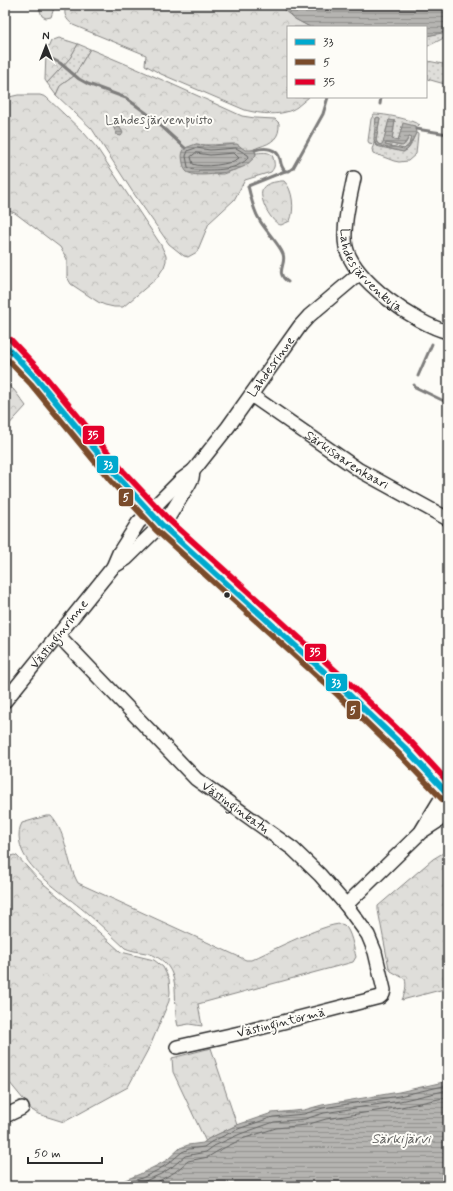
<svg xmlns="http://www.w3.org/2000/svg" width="453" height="1191" font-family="Mynerve,sans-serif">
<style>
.grass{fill:url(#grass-dots);stroke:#858482}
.forest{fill:url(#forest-crowns);stroke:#858482}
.wetland{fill:url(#wetland-marsh);stroke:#858482}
.water{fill:url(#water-rules);stroke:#7e7d7b;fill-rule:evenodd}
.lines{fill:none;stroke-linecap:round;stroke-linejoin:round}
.shore{stroke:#626261;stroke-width:1}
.stream{stroke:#7e7d7b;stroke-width:3}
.minor-casing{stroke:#2b2b2b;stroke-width:16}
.major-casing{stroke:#2b2b2b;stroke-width:19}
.minor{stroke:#fdfcf7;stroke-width:13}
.major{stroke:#fdfcf7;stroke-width:16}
.bus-1-casing{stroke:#fdfcf7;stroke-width:9}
.bus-2-casing{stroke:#fdfcf7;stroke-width:9}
.bus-3-casing{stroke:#fdfcf7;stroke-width:9}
.bus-1{stroke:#00a9ce;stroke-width:6}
.bus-2{stroke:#7a4b2a;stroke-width:6}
.bus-3{stroke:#e4002b;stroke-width:6}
.bus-dot{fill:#2b2b2b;stroke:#fdfcf7;stroke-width:1.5}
.labels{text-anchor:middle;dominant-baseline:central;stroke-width:4;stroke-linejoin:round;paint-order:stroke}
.park-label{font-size:13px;fill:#585857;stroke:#fdfcf7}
.street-label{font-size:13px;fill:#2b2b2b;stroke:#fdfcf7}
.water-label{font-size:14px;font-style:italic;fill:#5b5b5a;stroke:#fdfcf7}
.line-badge{stroke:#fdfcf7;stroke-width:1.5}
.badge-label{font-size:11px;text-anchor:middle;font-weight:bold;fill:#fff}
</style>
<defs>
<pattern id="grass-dots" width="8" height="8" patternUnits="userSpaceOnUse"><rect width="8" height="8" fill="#dfdeda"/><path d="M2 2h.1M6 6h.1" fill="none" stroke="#c0bfbb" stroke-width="1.8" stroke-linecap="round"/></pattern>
<pattern id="forest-crowns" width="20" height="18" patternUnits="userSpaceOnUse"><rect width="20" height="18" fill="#dfdeda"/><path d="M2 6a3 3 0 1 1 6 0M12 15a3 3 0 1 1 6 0" fill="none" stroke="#c0bfbb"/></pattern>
<pattern id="wetland-marsh" width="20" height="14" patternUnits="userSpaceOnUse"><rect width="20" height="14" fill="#dfdeda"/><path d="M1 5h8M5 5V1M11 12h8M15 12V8" fill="none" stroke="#c0bfbb"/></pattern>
<pattern id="water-rules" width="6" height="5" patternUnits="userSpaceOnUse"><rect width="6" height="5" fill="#b5b4b1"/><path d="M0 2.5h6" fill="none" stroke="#939390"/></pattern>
</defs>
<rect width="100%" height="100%" fill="#fdfcf7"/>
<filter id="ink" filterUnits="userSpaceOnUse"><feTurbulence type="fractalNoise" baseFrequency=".025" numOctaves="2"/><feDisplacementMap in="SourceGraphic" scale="8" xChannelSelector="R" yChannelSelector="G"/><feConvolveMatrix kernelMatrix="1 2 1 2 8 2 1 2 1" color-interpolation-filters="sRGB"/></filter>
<g filter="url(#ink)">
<g class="grass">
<polygon points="443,32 448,32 448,36 426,47 427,36"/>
<polygon points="78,44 90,49 74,76 60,86 56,95 47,83 70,58"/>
<polygon points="428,61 448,65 448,85 427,79"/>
<path d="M 374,114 C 385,114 410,119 420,125 L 415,127 L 403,124 L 398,141 L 392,139 L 395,121 L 389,120 L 383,143 L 380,145 L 377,143 L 376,141 L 380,118 L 376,118 L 374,143 L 377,146 L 380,147 L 404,152 L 409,148 L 416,133 L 418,134 L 416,154 L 408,161 L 399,162 L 394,161 L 373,153 L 372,149 L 374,144 L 369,143 L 368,141 L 371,119 Z"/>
</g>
<g class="forest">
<polygon points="38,5 55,5 51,17 46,18 42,16"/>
<path d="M 66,5 L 278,5 L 295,19 L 310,27 L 288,27 L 288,97 L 309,97 C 305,100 301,104 297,107 C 283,117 260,114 245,110 L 161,74 L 145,65 L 146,55 L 73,25 C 66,19 63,15 66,5 Z"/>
<polygon points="59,38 78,44 70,58 47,83 45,80 46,53 51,41"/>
<path d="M 90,49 C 141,70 192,93 242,116 L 255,118 L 275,119 L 279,123 C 280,138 272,143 259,147 C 256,148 251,151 247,151 C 242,150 240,144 233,144 C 220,144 209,146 196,144 L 186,171 L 195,174 L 223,174 L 237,169 L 254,158 L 256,153 C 266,152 273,151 274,162 C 275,166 274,168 271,172 L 245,180 L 234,200 L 209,223 L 197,252 L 188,257 L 184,256 L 169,244 L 132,191 L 92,129 L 56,95 L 60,86 L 74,76 Z"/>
<polygon points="18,95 40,95 46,97 84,133 97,148 161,245 166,256 166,261 164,267 157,278 123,307 114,307 105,305 98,302 71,284 67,277 67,259 60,247 15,213 5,210 5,98"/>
<path d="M 281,181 L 284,181 C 293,189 295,210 290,221 L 281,225 C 272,224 257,197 263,188 C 266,183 275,182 281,181 Z"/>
<polygon points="5,382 14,390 26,406 5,429"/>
<path d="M 46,816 L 51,816 C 68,835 66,862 78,883 L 246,960 L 251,960 C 265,954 334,918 344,925 C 351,930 354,949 356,957 L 353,962 L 198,1004 L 202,1026 L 189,1024 L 178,1026 C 171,1003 184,972 157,957 C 147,951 135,953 125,948 C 113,937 101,925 88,914 C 70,898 38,878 26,858 C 20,849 16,833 22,823 Z"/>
<path d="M 443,853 L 448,853 L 448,988 L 402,1000 C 405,993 407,986 405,979 L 391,971 L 389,968 L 378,910 L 378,906 L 433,859 Z"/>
<path d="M 14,855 L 17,856 L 37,878 L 79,914 L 121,952 L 154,960 L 163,967 L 169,979 L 170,992 L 169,1001 L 151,1044 L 128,1087 L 64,1122 L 38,1114 L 32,1110 L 5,1077 L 5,869 C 6,864 7,857 14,855 Z"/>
<polygon points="211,1048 237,1125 208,1139 206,1142 173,1072 172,1058"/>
</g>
<polygon class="wetland" points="409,137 411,137 409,145 404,149 385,145 386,143 401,146 406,143"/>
<g class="water">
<polygon points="278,5 448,5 448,32 426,36 426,27 310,27 295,19"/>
<path d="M 378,117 L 380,118 L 376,140 L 378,144 L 382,145 L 383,143 L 389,120 L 395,121 L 392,139 L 398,141 L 403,123 L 415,126 L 416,133 L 408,149 L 403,152 L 376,145 L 374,139 L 376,118 ZM 409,137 L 411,137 L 409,145 L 404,149 L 385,145 L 386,143 L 403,146 Z"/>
<polygon points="114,124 118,124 123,133 121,136 117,135 113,126"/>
<path d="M 196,144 L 211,146 L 237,144 L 245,150 L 255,150 L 256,155 C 253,159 249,163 245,166 C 234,172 198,179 187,172 C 184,169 184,167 183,163 C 182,157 181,154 185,148 Z"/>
<polygon points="448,1081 448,1186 116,1186 125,1180 140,1174 156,1166 167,1160 180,1148 188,1145 203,1143 208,1139 237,1125 272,1113 304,1110 322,1105 399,1092"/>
</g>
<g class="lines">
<g class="shore">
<path d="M 196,148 L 210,150 L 236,148 L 248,155 L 249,157 C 238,170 219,170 204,170 C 198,170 193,171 188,167 L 186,156 L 188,151 Z"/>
<path d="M 196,153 L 210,155 L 234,153 L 239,158 C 231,165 202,168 193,164 L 191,157 Z"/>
<polyline points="124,1186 127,1183 142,1178 158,1170 169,1163 182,1152 189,1149 204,1147 211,1142 238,1129 273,1117 304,1114 323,1108 399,1096 448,1085"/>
<polyline points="134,1186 161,1174 172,1167 185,1156 206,1152 214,1146 240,1134 274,1122 305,1119 324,1113 400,1101 448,1090"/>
<polyline points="150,1186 175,1172 188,1161 208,1157 218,1151 242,1139 276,1128 306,1125 326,1119 401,1107 448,1097"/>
</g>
<g class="stream">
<polyline points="46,56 60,63 79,79 88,84 126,98 149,115 185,148"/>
<polyline points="380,104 381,97"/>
<polyline points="416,129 448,134"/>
<path d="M 255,150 C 265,147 277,148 280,159 C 281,164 281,167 285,171 L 289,171 L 293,168 L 323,114 L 328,97"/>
<path d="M 285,171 L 248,186 C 251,197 253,209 259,219 C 264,229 280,245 283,254 C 287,265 274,272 288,282"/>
<polyline points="418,376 432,344"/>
<polyline points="414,385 415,387 448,403"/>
</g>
<g class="minor-casing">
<g id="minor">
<path id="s1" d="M 354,178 C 350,197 342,229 346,247 C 353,280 416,324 448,332"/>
<path id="s2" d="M 251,395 L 359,470 L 448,519"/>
<polyline points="113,567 126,559 168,518 189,484 192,478 193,471"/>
<path id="s3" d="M 58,635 L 196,779 L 293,849 L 320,875 L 346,905 L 368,935 L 375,952 L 384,990 L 383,994 L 380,997 L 244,1032 L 177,1047"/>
<path id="s4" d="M 5,701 L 113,567 L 119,553 L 138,523 L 181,480 L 193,471 L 198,465 L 228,427 L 300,326 L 309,316 L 360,273"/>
<polyline points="422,830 439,802 448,792"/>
<polyline points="346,905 421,832 438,821 448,811"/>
<polyline points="5,1116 22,1108"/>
</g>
</g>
<g class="major-casing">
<polyline id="major" points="5,345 37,379 117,476 162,525 343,689 407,750 448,794"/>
</g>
<use href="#minor" class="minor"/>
<use href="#major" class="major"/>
<g class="bus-1-casing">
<polyline id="bus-1" points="5,345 37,379 117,476 162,525 343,689 407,750 448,794"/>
</g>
<g class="bus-2-casing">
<polyline id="bus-2" points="5,357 31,384 111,481 156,530 338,695 401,756 442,799"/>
</g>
<g class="bus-3-casing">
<polyline id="bus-3" points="11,340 43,374 123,471 168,519 349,683 413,744 448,782"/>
</g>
<use href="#bus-1" class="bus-1"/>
<use href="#bus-2" class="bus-2"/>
<use href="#bus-3" class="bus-3"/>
</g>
</g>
<circle class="bus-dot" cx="227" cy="595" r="3.5"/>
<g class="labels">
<g class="park-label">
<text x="159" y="120">Lahdesjärvenpuisto</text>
</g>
<g class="street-label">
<text stroke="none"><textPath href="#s1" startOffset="103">Lahdesjärvenkuja</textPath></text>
<text stroke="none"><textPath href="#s4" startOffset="429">Lahdesrinne</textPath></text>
<text stroke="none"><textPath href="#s2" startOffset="116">Särkisaarenkaari</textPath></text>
<text stroke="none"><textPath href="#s4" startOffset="86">Västinginrinne</textPath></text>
<text stroke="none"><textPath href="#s3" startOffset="248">Västinginkatu</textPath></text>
<text transform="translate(281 1023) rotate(-14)">Västingintörmä</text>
</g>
<g class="water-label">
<text x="401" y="1139">Särkijärvi</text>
</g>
</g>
<g class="line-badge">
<rect x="82" y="425" width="23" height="20" rx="4" fill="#e4002b"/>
<rect x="96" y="455" width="23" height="19" rx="4" fill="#00a9ce"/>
<rect x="118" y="488" width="16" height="19" rx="4" fill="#7a4b2a"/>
<rect x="304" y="643" width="23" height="19" rx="4" fill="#e4002b"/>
<rect x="325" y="673" width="23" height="19" rx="4" fill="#00a9ce"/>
<rect x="346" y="700" width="15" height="20" rx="4" fill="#7a4b2a"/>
</g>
<g class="badge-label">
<text x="93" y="439">35</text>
<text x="108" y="469">33</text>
<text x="126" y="501">5</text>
<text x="315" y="656">35</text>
<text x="336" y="687">33</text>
<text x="353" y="714">5</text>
</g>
<rect width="453" height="1191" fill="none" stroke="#fdfcf7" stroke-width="20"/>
<rect x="10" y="10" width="433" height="1171" fill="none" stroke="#2b2b2b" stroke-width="1.5" filter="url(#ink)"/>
<rect x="287" y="26" width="140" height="72" fill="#fdfcf7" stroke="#a9a8a5"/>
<rect x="295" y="39" width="20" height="6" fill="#00a9ce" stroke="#a9a8a5"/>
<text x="323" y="46" font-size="12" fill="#2b2b2b">33</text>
<rect x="295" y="59" width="20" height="6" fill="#7a4b2a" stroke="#a9a8a5"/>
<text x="323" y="66" font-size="12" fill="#2b2b2b">5</text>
<rect x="295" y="79" width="20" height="6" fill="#e4002b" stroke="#a9a8a5"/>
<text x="323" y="86" font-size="12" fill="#2b2b2b">35</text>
<g transform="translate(46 46)" stroke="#fdfcf7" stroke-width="3" paint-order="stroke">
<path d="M0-3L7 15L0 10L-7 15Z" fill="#2b2b2b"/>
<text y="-6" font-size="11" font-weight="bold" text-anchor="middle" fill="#2b2b2b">N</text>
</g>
<path d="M28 1157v6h74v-6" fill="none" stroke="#2b2b2b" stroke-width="2"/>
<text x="34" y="1157" font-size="12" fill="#2b2b2b" stroke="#fdfcf7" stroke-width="3" paint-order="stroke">50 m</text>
</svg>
